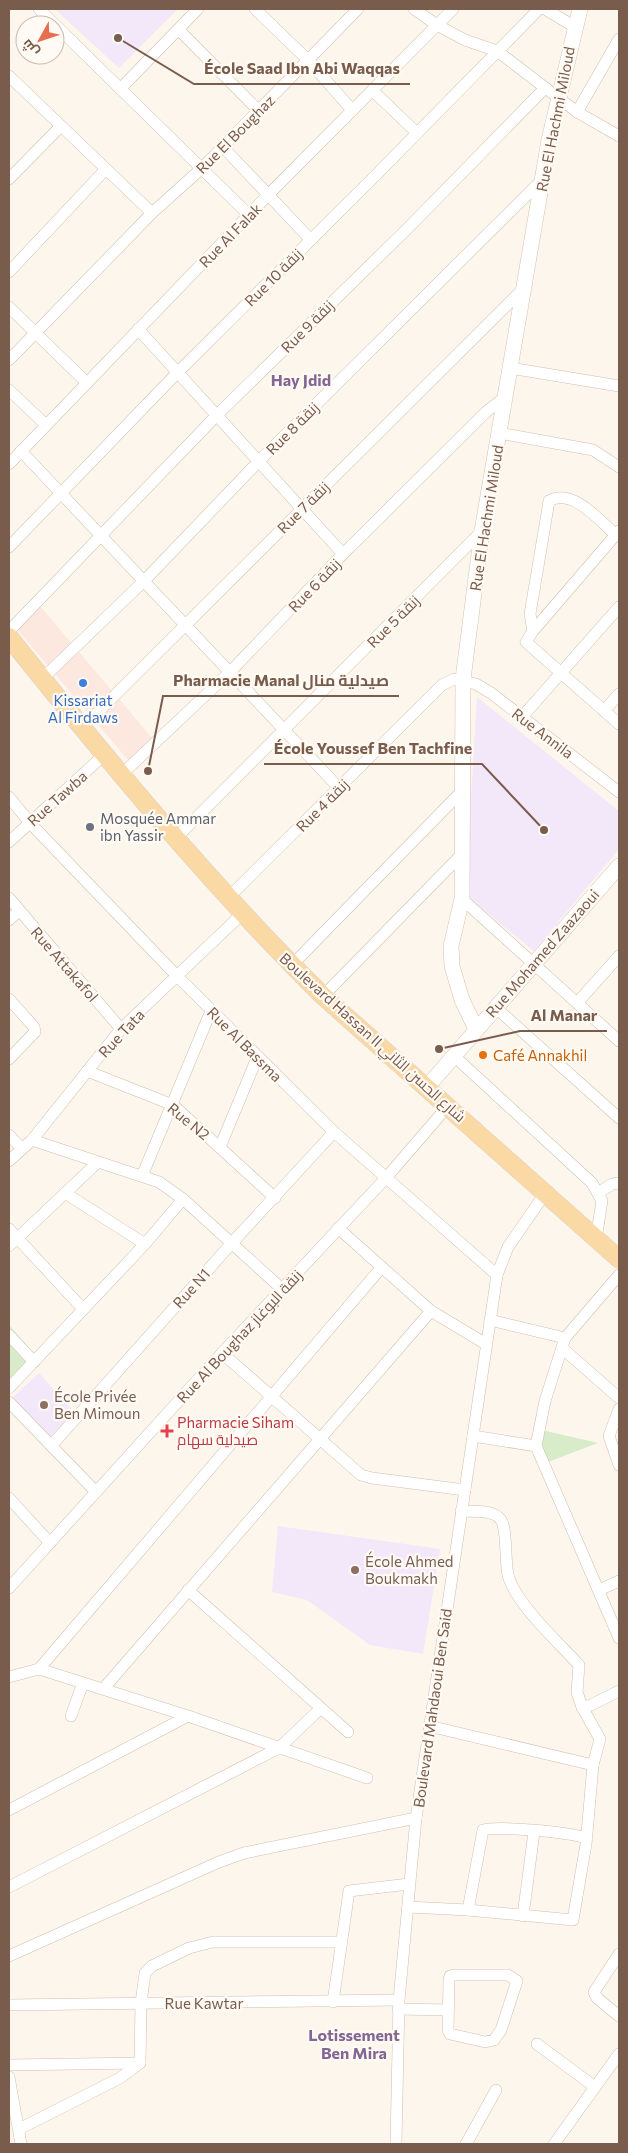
<svg xmlns="http://www.w3.org/2000/svg" width="628" height="2153" font-family="Commissioner,Cairo,sans-serif">
<style>
.commercial{fill:#fde8e0}
.education{fill:#f3e8fa}
.green{fill:#d8ecc9}
.lines{fill:none;stroke-linecap:round;stroke-linejoin:round}
.street-casing{stroke:#d1beb0;stroke-width:12}
.secondary-casing{stroke:#d6c0b0;stroke-width:16}
.primary-casing{stroke:#dad1cd;stroke-width:19}
.street{stroke:#fff;stroke-width:11}
.secondary{stroke:#fff;stroke-width:15}
.primary{stroke:#fbd9a5;stroke-width:18}
.shop-dot{fill:#3f7fe0;stroke:#fffaf3;stroke-width:2}
.worship-dot{fill:#6b7280;stroke:#fffaf3;stroke-width:2}
.food-dot{fill:#e8710a;stroke:#fffaf3;stroke-width:2}
.education-dot{fill:#8d6e63;stroke:#fffaf3;stroke-width:2}
.health-dot{fill:#e0444e;stroke:#fffaf3;stroke-width:2}
.labels{text-anchor:middle;dominant-baseline:central;stroke-width:4.5;stroke-linejoin:round;paint-order:stroke}
.street-label{font-size:15px;fill:#7a5c4d;stroke:#fffaf3}
.shop-label{font-size:15px;fill:#366cbe;stroke:#fffaf3}
.worship-label{font-size:15px;fill:#5b616d;stroke:#fffaf3;text-anchor:start}
.food-label{font-size:15px;fill:#c56008;stroke:#fffaf3;text-anchor:start}
.education-label{font-size:15px;fill:#785e54;stroke:#fffaf3;text-anchor:start}
.health-label{font-size:15px;fill:#be3a42;stroke:#fffaf3;text-anchor:start}
.neighbourhood-label{font-size:16px;font-weight:bold;fill:#846695;stroke:#fffaf3}
.leader{fill:none;stroke:#7a5c4d;stroke-width:2}
.callout-dot{fill:#7a5c4d;stroke:#fffaf3;stroke-width:2}
.callout-label{font-size:16px;text-anchor:middle;font-weight:bold;fill:#7a5c4d;stroke:#fffaf3;stroke-width:4.5;stroke-linejoin:round;paint-order:stroke}
</style>
<rect width="100%" height="100%" fill="#fdf6ec"/>
<polygon class="commercial" points="39,605 153,739 128,760 14,626"/>
<g class="education">
<polygon points="55,9 178,9 119,68"/>
<polygon points="477,697 619,811 619,849 534,951 465,895"/>
<polygon points="39,1373 75,1413 49,1438 12,1398"/>
<polygon points="278,1526 440,1549 423,1654 370,1645 307,1600 272,1592"/>
</g>
<g class="green">
<polygon points="9,1325 34,1353 9,1382"/>
<polygon points="542,1430 598,1443 548,1462 540,1448"/>
</g>
<g class="lines">
<g class="street-casing">
<g id="street">
<polyline points="39,9 249,215"/>
<polyline points="255,9 308,60 352,110"/>
<polyline points="414,9 437,25 465,40 497,51 577,112 619,136"/>
<polyline points="545,9 575,27"/>
<polyline points="179,30 259,111"/>
<polyline points="9,76 152,213"/>
<polyline points="120,89 198,9"/>
<polyline points="373,91 417,133"/>
<polyline points="577,112 619,39"/>
<polyline points="222,146 310,239"/>
<polyline points="9,179 61,126"/>
<polyline points="9,272 106,169"/>
<polyline points="9,307 87,383"/>
<polyline points="138,329 343,554"/>
<polyline points="9,360 152,213 201,169 358,9"/>
<polyline points="510,368 619,386"/>
<polyline points="9,390 46,425"/>
<polyline points="499,433 593,450 619,467"/>
<polyline points="21,451 339,788"/>
<polyline points="9,464 268,195 453,9"/>
<polyline points="619,531 533,631 526,642 619,724"/>
<polyline points="9,547 178,372 374,177 539,9"/>
<polyline points="9,631 217,415 409,227 545,88"/>
<path d="M 533,631 L 530,614 L 549,501 C 572,487 600,521 616,535"/>
<polyline points="42,679 144,581 259,461 543,179"/>
<polyline points="604,711 619,694"/>
<polyline points="522,717 619,607"/>
<polyline points="83,727 524,288"/>
<polyline points="122,774 230,672 343,554 486,412 505,397"/>
<polyline points="9,797 30,823 177,976 334,1132 497,1275"/>
<polyline points="176,838 482,531"/>
<polyline points="9,842 105,754"/>
<polyline points="9,898 121,1029"/>
<polyline points="228,898 442,685 454,679 476,684 491,693 619,792"/>
<polyline points="462,899 619,1041"/>
<polyline points="9,920 19,911"/>
<polyline points="292,965 464,789"/>
<polyline points="323,996 464,852"/>
<polyline points="9,999 34,1027 35,1032 9,1059"/>
<polyline points="577,1003 619,956"/>
<polyline points="495,1007 619,1118"/>
<polyline points="453,1055 592,1183 602,1201 596,1239"/>
<polyline points="87,1071 173,1105 275,1198"/>
<polyline points="9,1135 22,1149"/>
<polyline points="32,1140 159,1182 183,1199 282,1289"/>
<polyline points="220,1147 257,1058"/>
<polyline points="9,1161 32,1140 121,1029 242,914"/>
<polyline points="142,1176 211,1011"/>
<polyline points="65,1193 145,1244"/>
<polyline points="598,1193 612,1184 619,1183"/>
<polyline points="338,1228 431,1311 486,1344"/>
<polyline points="9,1229 83,1309"/>
<polyline points="9,1246 97,1163"/>
<polyline points="619,1275 565,1338 545,1401 536,1446 619,1638"/>
<polyline points="490,1320 565,1338"/>
<polyline points="9,1335 34,1362"/>
<polyline points="562,1348 619,1398"/>
<polyline points="222,1353 361,1475 372,1478 465,1490"/>
<polyline points="9,1388 145,1244 183,1199"/>
<polyline points="9,1402 96,1492"/>
<polyline points="619,1409 609,1436 619,1465"/>
<polyline points="473,1436 536,1446"/>
<polyline points="51,1446 231,1244 334,1132"/>
<polyline points="9,1498 50,1543"/>
<path d="M 461,1511 C 473,1512 493,1509 501,1520 C 507,1528 505,1562 508,1575 C 515,1603 559,1643 579,1665 L 577,1692 L 582,1707 L 591,1705 L 619,1691"/>
<polyline points="9,1588 222,1353 385,1179 448,1106"/>
<polyline points="188,1590 348,1732"/>
<polyline points="599,1590 619,1581"/>
<polyline points="39,1669 381,1268"/>
<polyline points="39,1669 188,1716 367,1778"/>
<polyline points="9,1677 39,1669"/>
<polyline points="104,1688 431,1311"/>
<polyline points="71,1716 83,1683"/>
<polyline points="429,1726 593,1765"/>
<polyline points="9,1810 188,1716"/>
<polyline points="9,1887 279,1748 320,1709"/>
<polyline points="408,1907 468,1910 573,1920 586,1844 593,1765 600,1739 582,1707"/>
<path d="M 468,1910 L 483,1830 C 499,1826 570,1832 585,1838"/>
<polyline points="523,1916 534,1832"/>
<polyline points="619,1954 594,1992 597,1998 619,2016"/>
<polyline points="9,1956 219,1862 244,1853 416,1818"/>
<polygon points="454,1975 508,1975 517,1981 501,2030 494,2040 485,2042 450,2034 448,2030 449,1980 450,1976"/>
<polyline points="333,2002 349,1891 409,1884"/>
<polyline points="9,2005 399,2000"/>
<polyline points="398,2009 448,2010"/>
<polyline points="537,2044 595,2087"/>
<polyline points="9,2065 140,2063"/>
<polyline points="9,2077 21,2144"/>
<polyline points="19,2129 120,2078 140,2063 141,2003 145,1973 152,1966 189,1948 213,1942 341,1942"/>
<polyline points="396,2144 399,2000 416,1818 497,1275 508,1247 546,1192"/>
<polyline points="466,2144 496,2090"/>
<polyline points="554,2144 619,2054"/>
</g>
</g>
<g class="secondary-casing">
<g id="secondary">
<polyline points="476,1029 462,1000 452,966 451,946 462,899 463,679 482,531 510,368 549,140 580,9"/>
<polyline points="427,1087 619,866"/>
</g>
</g>
<g class="primary-casing">
<path id="primary" d="M 9,637 C 108,761 210,884 323,996 L 619,1259"/>
</g>
<use href="#street" class="street"/>
<use href="#secondary" class="secondary"/>
<use href="#primary" class="primary"/>
</g>
<circle class="shop-dot" cx="83" cy="683" r="5"/>
<circle class="worship-dot" cx="90" cy="827" r="5"/>
<circle class="food-dot" cx="483" cy="1055" r="5"/>
<g class="education-dot">
<circle cx="44" cy="1405" r="5"/>
<circle cx="355" cy="1570" r="5"/>
</g>
<path class="health-dot" d="M164.5 1423.5h5v5h5v5h-5v5h-5v-5h-5v-5h5z"/>
<g class="labels">
<g class="street-label">
<text transform="translate(555 119) rotate(-79)">Rue El Hachmi Miloud</text>
<text transform="translate(235 134) rotate(-45)">Rue El Boughaz</text>
<text transform="translate(230 235) rotate(-46)">Rue Al Falak</text>
<text transform="translate(273 277) rotate(-45)">Rue 10 زنقة</text>
<text transform="translate(307 326) rotate(-45)">Rue 9 زنقة</text>
<text transform="translate(292 428) rotate(-45)">Rue 8 زنقة</text>
<text transform="translate(303 507) rotate(-45)">Rue 7 زنقة</text>
<text transform="translate(486 518) rotate(-81)">Rue El Hachmi Miloud</text>
<text transform="translate(314 585) rotate(-46)">Rue 6 زنقة</text>
<text transform="translate(393 621) rotate(-45)">Rue 5 زنقة</text>
<text transform="translate(543 733) rotate(37)">Rue Annila</text>
<text transform="translate(57 798) rotate(-42)">Rue Tawba</text>
<text transform="translate(322 805) rotate(-45)">Rue 4 زنقة</text>
<text transform="translate(542 953) rotate(-49)">Rue Mohamed Zaazaoui</text>
<text transform="translate(65 964) rotate(49)">Rue Attakafol</text>
<text transform="translate(121 1033) rotate(-47)">Rue Tata</text>
<text transform="translate(373 1037) rotate(42)">Boulevard Hassan II شارع الحسن الثاني</text>
<text transform="translate(245 1044) rotate(45)">Rue Al Bassma</text>
<text transform="translate(189 1121) rotate(39)">Rue N2</text>
<text transform="translate(191 1288) rotate(-48)">Rue N1</text>
<text transform="translate(239 1336) rotate(-47)">Rue Al Boughaz زنقة البوغاز</text>
<text transform="translate(432 1708) rotate(-82)">Boulevard Mahdaoui Ben Said</text>
<text x="204" y="2003">Rue Kawtar</text>
</g>
<g class="shop-label">
<text x="83" y="700">Kissariat<tspan x="83" dy="17">Al Firdaws</tspan></text>
</g>
<g class="worship-label">
<text x="100" y="818">Mosquée Ammar<tspan x="100" dy="17">ibn Yassir</tspan></text>
</g>
<g class="food-label">
<text x="493" y="1055">Café Annakhil</text>
</g>
<g class="education-label">
<text x="54" y="1396">École Privée<tspan x="54" dy="17">Ben Mimoun</tspan></text>
<text x="365" y="1561">École Ahmed<tspan x="365" dy="17">Boukmakh</tspan></text>
</g>
<g class="health-label">
<text x="177" y="1422">Pharmacie Siham<tspan x="177" dy="17">صيدلية سهام</tspan></text>
</g>
<g class="neighbourhood-label">
<text x="301" y="379">Hay Jdid</text>
<text x="354" y="2034">Lotissement<tspan x="354" dy="18">Ben Mira</tspan></text>
</g>
</g>
<path class="leader" d="M118 38L194 84H410M148 771L163 696H399M544 830L482 764H264M439 1049L520 1031H607"/>
<g class="callout-dot">
<circle cx="118" cy="38" r="5"/>
<circle cx="148" cy="771" r="5"/>
<circle cx="544" cy="830" r="5"/>
<circle cx="439" cy="1049" r="5"/>
</g>
<g class="callout-label">
<text x="302" y="74">École Saad Ibn Abi Waqqas</text>
<text x="281" y="686">Pharmacie Manal صيدلية منال</text>
<text x="373" y="754">École Youssef Ben Tachfine</text>
<text x="564" y="1021">Al Manar</text>
</g>
<rect width="628" height="2153" fill="none" stroke="#7a5c4d" stroke-width="20"/>
<g transform="translate(40 40) rotate(230)"><circle r="24" fill="#fffaf3" stroke="#cabbb1"/>
<path d="M0-4L9 19L0 12L-9 19Z" fill="#e76f51"/>
<text y="-8" font-size="14" font-weight="bold" text-anchor="middle" fill="#7a5c4d">ش</text>
</g>
</svg>
